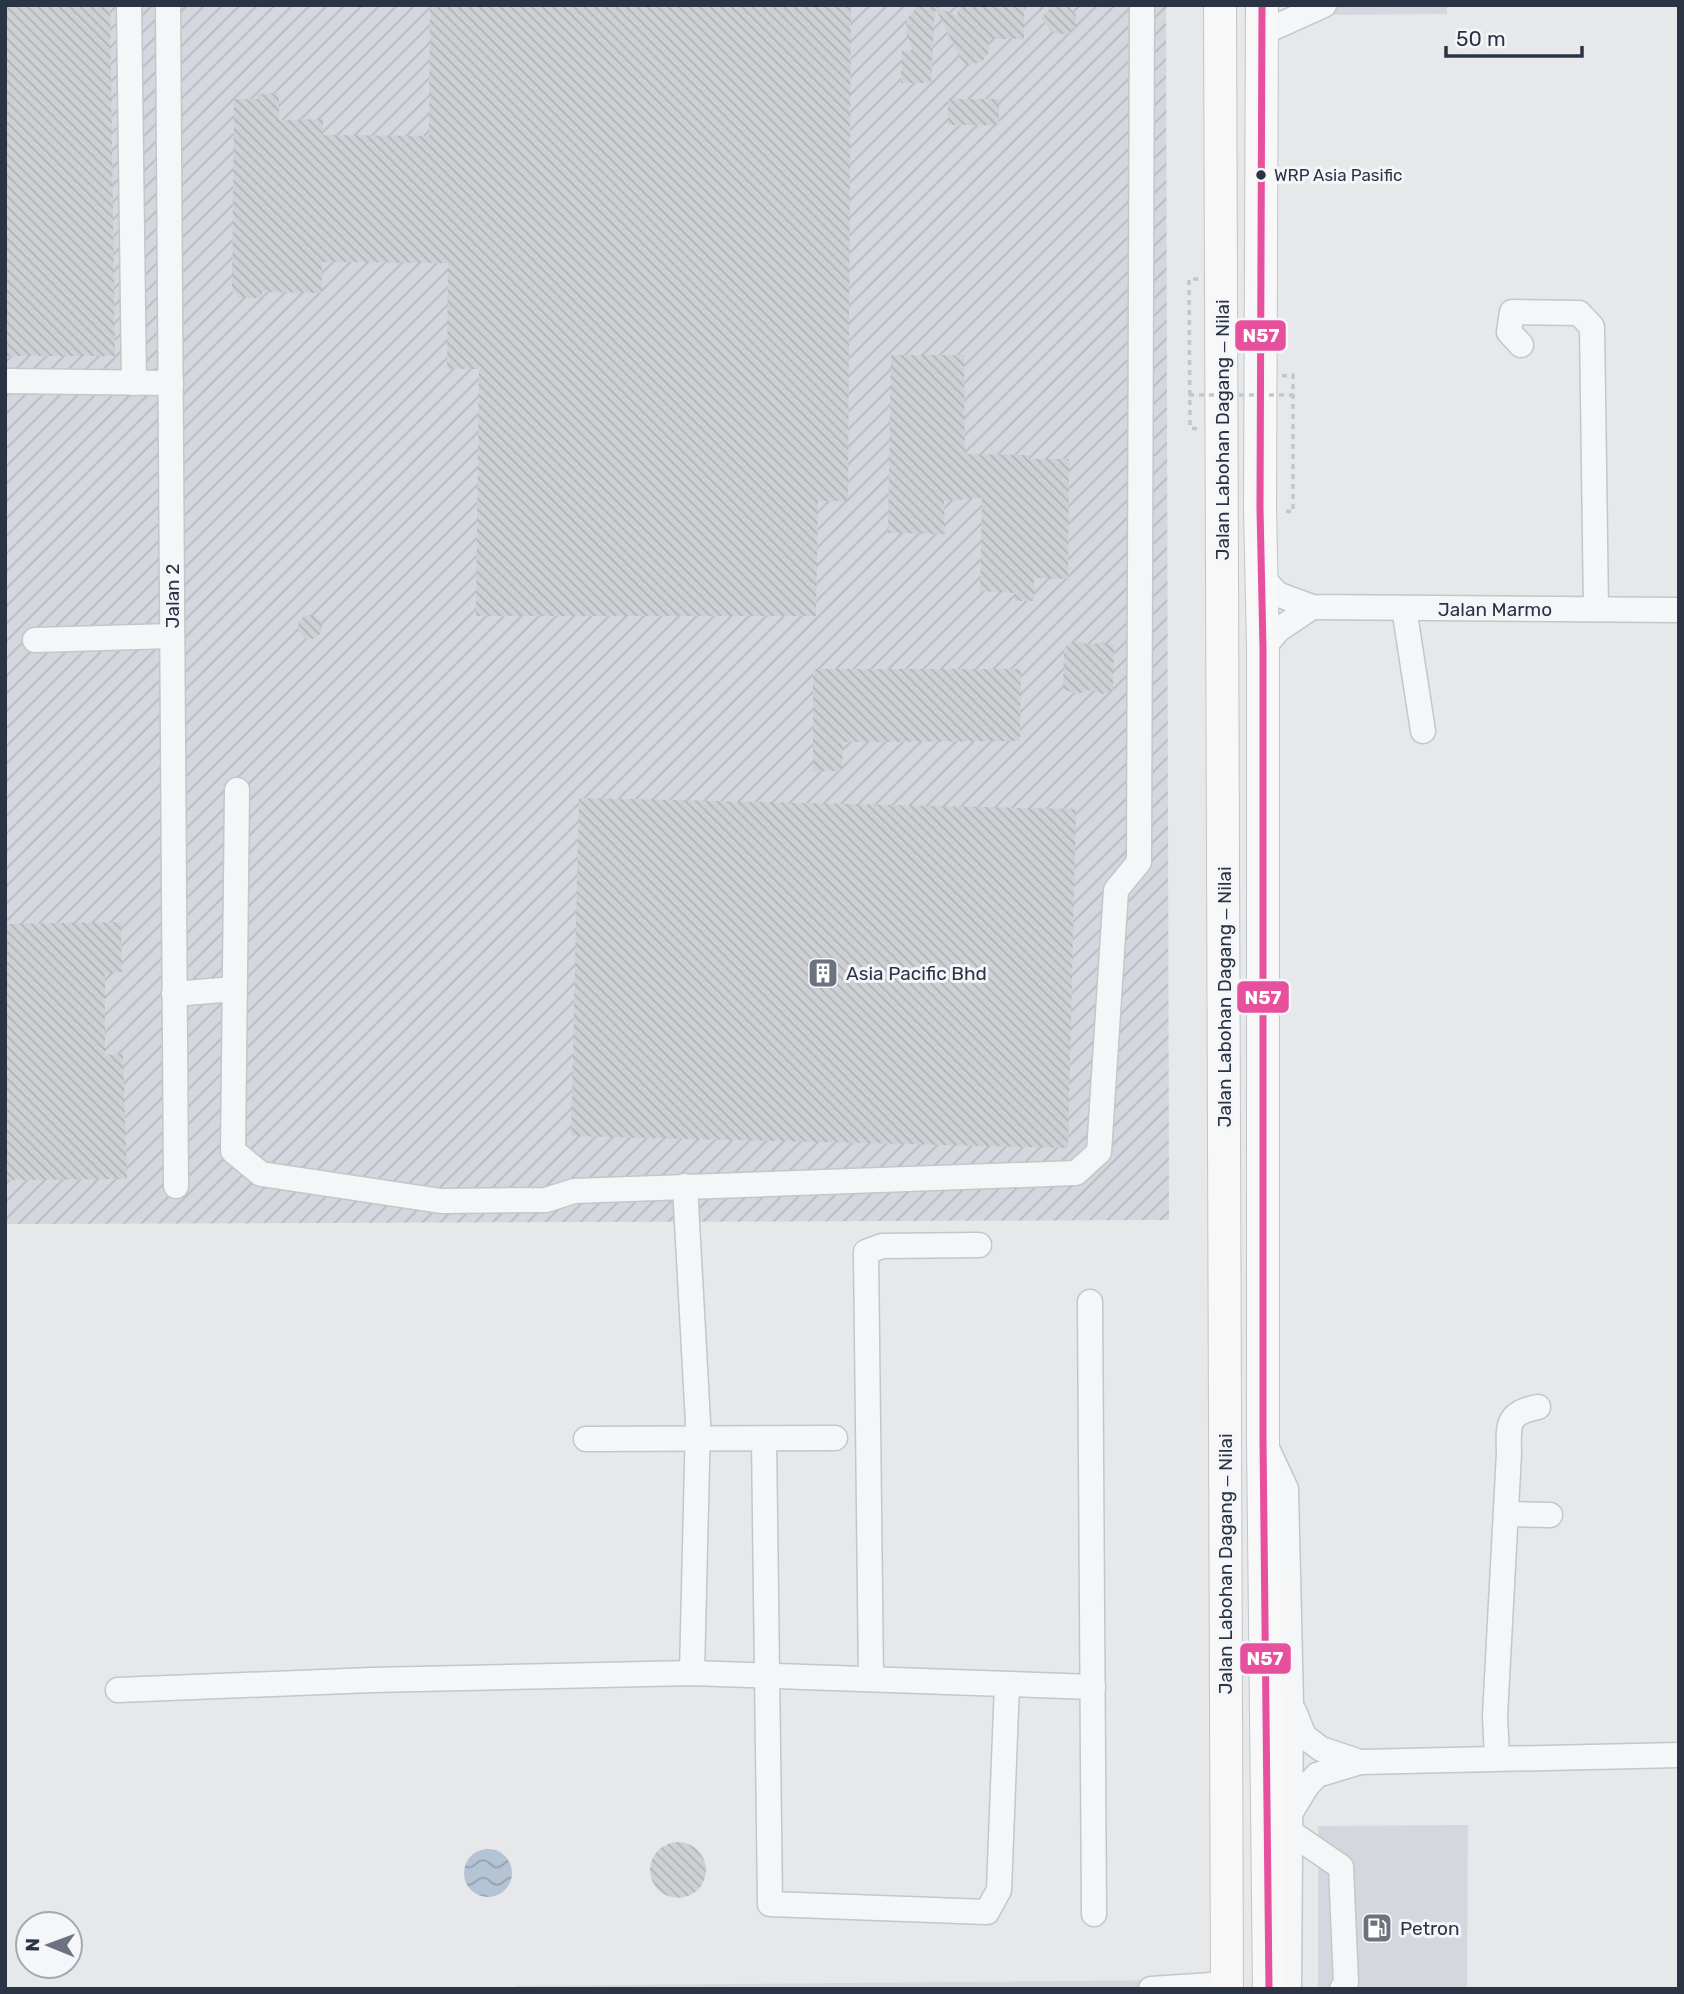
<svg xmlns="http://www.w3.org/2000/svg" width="1684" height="1994" font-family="Rubik,sans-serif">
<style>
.built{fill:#d4d7dd}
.industrial{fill:url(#industrial-furrows)}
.water{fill:url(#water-waves)}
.building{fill:url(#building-back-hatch)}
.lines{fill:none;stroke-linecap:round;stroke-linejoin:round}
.minor-casing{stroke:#c4c6c8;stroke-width:27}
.major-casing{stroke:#c2c5c8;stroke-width:34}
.path{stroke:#c5c6ca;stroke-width:3.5;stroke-dasharray:5 5;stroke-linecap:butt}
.minor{stroke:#f5f6f7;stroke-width:24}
.major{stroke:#f8f8f8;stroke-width:32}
.path-bridge{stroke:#c5c6ca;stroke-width:3.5;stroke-dasharray:5 5;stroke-linecap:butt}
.bus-1-casing{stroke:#f4f6f9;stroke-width:12}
.bus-1{stroke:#e6509d;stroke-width:7}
.bus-dot{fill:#2b3445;stroke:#f4f6f9;stroke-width:2.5}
.labels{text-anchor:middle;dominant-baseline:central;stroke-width:6;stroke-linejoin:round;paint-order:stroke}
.bus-label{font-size:17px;fill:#2b3445;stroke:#f4f6f9;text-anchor:start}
.street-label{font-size:19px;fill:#2b3445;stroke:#f4f6f9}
.poi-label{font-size:19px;fill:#2b3445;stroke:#f4f6f9;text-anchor:start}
.line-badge{stroke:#f4f6f9;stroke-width:2.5}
.badge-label{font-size:19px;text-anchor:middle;font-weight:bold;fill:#fff}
</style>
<defs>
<pattern id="industrial-furrows" width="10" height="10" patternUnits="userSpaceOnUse" patternTransform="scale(1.75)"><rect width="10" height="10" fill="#d4d7dd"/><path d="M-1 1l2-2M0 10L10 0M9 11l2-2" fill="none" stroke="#b6b9bf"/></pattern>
<pattern id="water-waves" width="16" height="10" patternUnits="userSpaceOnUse" patternTransform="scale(1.75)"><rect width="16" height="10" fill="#b4c4d5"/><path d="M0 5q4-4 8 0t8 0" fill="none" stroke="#93a0af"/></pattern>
<pattern id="building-back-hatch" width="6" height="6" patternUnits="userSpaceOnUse" patternTransform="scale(1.75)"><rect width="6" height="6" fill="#ced0d3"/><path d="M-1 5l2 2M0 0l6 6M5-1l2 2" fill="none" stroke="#b1b3b6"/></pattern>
</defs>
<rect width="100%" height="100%" fill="#e6e8ea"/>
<g class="built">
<polygon points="1322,5 1447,5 1447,14 1322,15"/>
<polygon points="1468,1825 1467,1989 1318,1989 1318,1826"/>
<polygon points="1175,1980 1175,1989 515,1989 515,1986"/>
</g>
<polygon class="industrial" points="5,5 1166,5 1169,1220 5,1224"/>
<circle class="water" cx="488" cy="1873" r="24"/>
<g class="building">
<polygon points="5,5 110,5 115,356 5,356"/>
<polygon points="430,5 851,5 848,501 818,501 816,616 476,616 479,369 447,369 448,263 322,262 322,293 262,292 261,298 237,298 237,293 232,293 234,99 257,99 257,94 279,93 279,120 323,119 323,135 429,136"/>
<polygon points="935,5 931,83 901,83 902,50 913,51 906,33 907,19 916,8"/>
<polygon points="957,5 1024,5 1024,39 990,39 988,54 982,62 967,65 960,58 935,7 958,16"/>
<polygon points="1054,5 1067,5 1076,15 1076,26 1069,34 1053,34 1041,18"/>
<rect x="948" y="99" width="51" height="26"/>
<polygon points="891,355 964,355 965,454 1029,455 1029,459 1069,459 1068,579 1034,578 1034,601 1015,601 1015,593 980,591 982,498 944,501 945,534 888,533"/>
<circle cx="310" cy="627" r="12"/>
<polygon points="1080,642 1090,645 1102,642 1114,645 1113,691 1102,694 1090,690 1077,694 1063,689 1064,648 1071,643"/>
<polygon points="813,669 1021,669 1020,741 843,742 842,771 813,771"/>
<polygon points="579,798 1076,809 1068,1148 571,1136"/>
<polygon points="121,922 122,972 105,974 105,1055 123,1054 127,1179 5,1180 5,924"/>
<circle cx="678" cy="1870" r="28"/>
</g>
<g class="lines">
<g class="minor-casing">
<g id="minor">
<polyline points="129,5 134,383"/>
<polyline points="168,5 176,1186"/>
<polyline points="1262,33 1324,5"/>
<polyline points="1521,345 1509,332 1512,312 1579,313 1592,327 1596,609"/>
<polyline points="5,381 171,383"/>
<polyline points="1262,577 1277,594 1312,607 1679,610"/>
<polyline points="1404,608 1423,731"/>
<polyline points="35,640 172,636"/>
<polyline points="1263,648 1278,630 1312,607"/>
<polyline points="237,790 233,1151 261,1174 441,1201 546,1200 574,1191 1076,1173 1099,1152 1116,890 1139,862 1142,5"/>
<polyline points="174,994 234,989"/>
<polyline points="685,1186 698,1422 692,1673"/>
<polyline points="1090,1302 1094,1914"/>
<polyline points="586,1439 835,1438"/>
<polyline points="764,1439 770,1904 987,1912 999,1890 1007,1684"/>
<polyline points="1266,1446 1286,1489 1291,1704 1289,1989"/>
<polyline points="1506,1514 1550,1515"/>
<polyline points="871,1679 866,1252 882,1246 979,1245"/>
<polyline points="118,1690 372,1680 692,1673 1093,1687"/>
<path d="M 1497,1757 L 1495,1716 L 1509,1453 C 1508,1424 1507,1413 1538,1407"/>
<polyline points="1360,1762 1679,1755"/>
<polyline points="1291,1812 1306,1787 1317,1775 1360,1762 1321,1749 1304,1736 1294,1711"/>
<polyline points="1290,1832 1341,1867 1346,1983 1342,1989"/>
<polyline points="1151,1989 1227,1984"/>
</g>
</g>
<g class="major-casing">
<g id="major">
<polyline points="1220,5 1227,1989"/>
<polyline points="1262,5 1260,508 1263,648 1263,1439 1269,1989"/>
</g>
</g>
<g class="path">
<polyline points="1198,279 1189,279 1190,428 1200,429"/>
<polyline points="1282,376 1293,375 1293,512 1283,511"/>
</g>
<use href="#minor" class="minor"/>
<use href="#major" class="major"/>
<polyline class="path-bridge" points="1189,395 1293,395"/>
<g class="bus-1-casing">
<polyline id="bus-1" points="1262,5 1260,508 1263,648 1263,1439 1269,1989"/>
</g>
<use href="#bus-1" class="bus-1"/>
</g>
<defs>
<g id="building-square" transform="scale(1.575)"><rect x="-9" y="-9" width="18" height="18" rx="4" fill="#6c737f" stroke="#f4f6f9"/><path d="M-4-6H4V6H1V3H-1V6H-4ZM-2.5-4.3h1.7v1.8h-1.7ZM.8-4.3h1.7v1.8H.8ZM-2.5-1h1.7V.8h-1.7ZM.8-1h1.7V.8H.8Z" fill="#fff"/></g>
<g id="fuel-square" transform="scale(1.575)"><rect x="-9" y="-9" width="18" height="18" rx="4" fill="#6c737f" stroke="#f4f6f9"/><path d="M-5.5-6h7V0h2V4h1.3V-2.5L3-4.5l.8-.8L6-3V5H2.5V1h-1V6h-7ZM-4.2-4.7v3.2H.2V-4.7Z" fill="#fff"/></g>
</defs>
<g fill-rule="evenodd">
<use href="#building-square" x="823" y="973"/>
<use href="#fuel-square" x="1377" y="1928"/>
</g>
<circle class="bus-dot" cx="1261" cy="175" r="6"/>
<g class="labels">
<g class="bus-label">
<text x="1274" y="175">WRP Asia Pasific</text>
</g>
<g class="street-label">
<text transform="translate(1222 430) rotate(-90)">Jalan Labohan Dagang ‒ Nilai</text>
<text transform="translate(172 596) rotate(-90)">Jalan 2</text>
<text x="1495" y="609">Jalan Marmo</text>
<text transform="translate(1224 997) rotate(-90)">Jalan Labohan Dagang ‒ Nilai</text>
<text transform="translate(1225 1564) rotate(-90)">Jalan Labohan Dagang ‒ Nilai</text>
</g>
<g class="poi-label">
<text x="846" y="973">Asia Pacific Bhd</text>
<text x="1400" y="1928">Petron</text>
</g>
</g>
<g class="line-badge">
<rect x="1234" y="319" width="53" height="33" rx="7" fill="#e6509d"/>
<rect x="1236" y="980" width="54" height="34" rx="7" fill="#e6509d"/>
<rect x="1239" y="1642" width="53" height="33" rx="7" fill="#e6509d"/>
</g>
<g class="badge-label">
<text x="1261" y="342">N57</text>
<text x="1263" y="1004">N57</text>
<text x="1265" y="1665">N57</text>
</g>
<rect width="1684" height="1994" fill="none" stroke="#2b3445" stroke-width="14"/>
<g transform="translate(49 1945) rotate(271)"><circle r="33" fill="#f4f6f9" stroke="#a4a8b1" stroke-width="2"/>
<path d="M0-5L12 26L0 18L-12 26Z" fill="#6c737f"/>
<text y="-10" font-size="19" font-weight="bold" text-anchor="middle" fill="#2b3445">N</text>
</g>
<path d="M1446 46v10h136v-10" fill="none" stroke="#2b3445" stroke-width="3.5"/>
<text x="1456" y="46" font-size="21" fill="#2b3445" stroke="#f4f6f9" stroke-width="5" paint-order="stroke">50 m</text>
</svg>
